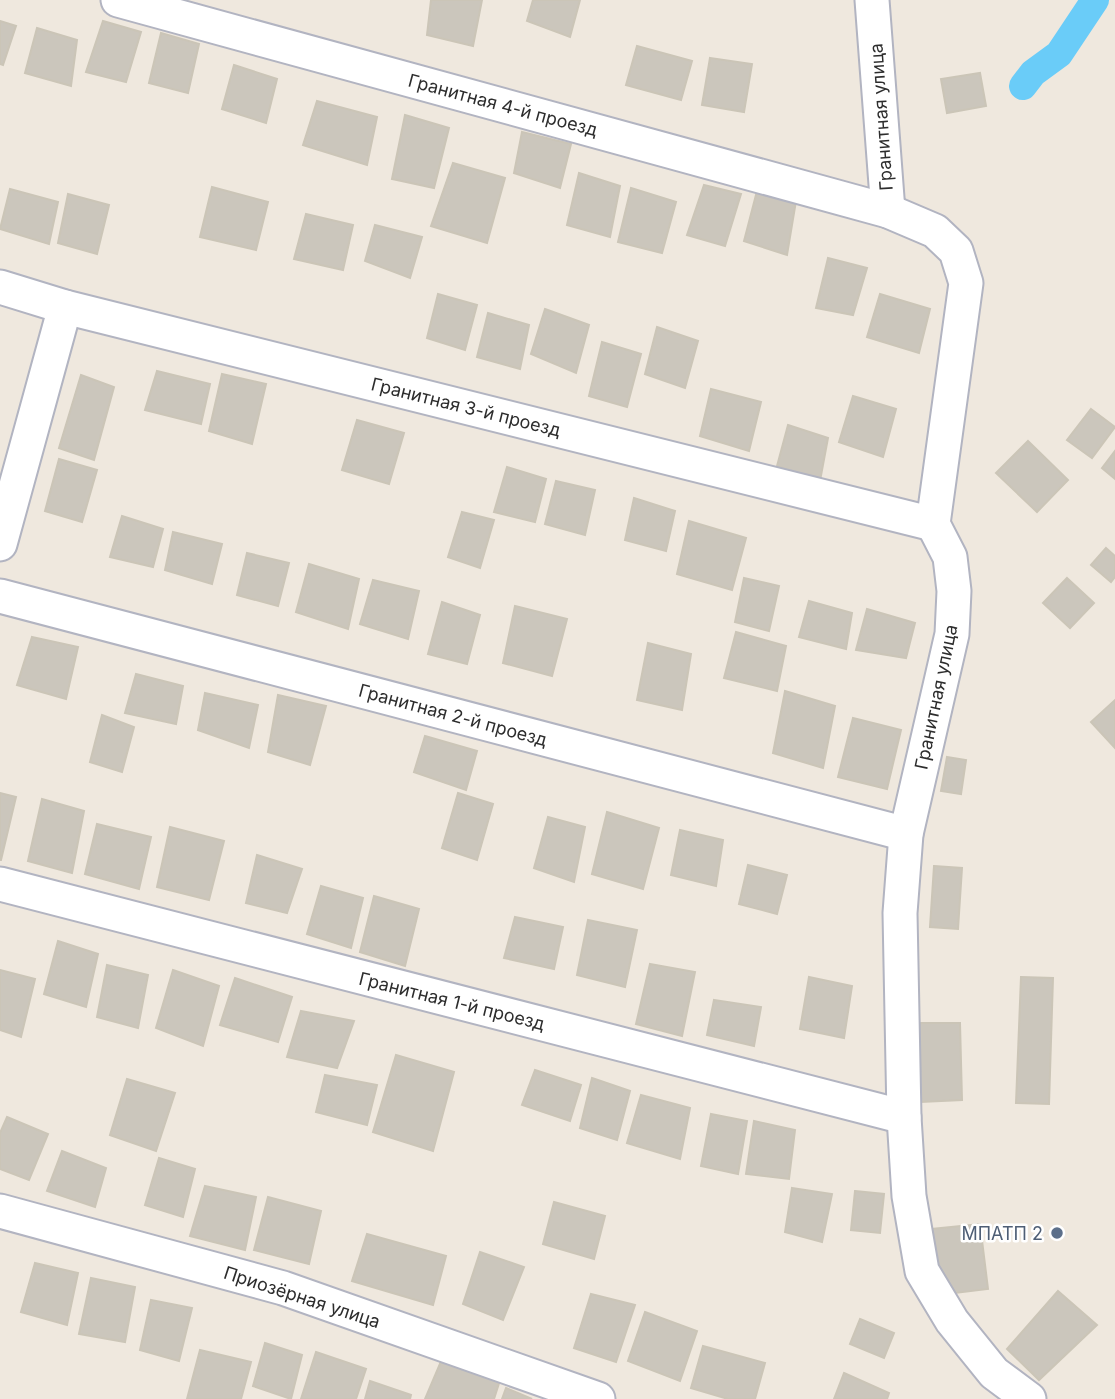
<svg xmlns="http://www.w3.org/2000/svg" width="1115" height="1399" font-family="Inter,sans-serif">
<style>
.lines{fill:none;stroke-linecap:round;stroke-linejoin:round}
.canal{stroke:#6accf8;stroke-width:28}
.building{fill:#cbc6bc;stroke:#cbc5b7;stroke-width:2}
.minor-casing{stroke:#b2b4c1;stroke-width:37}
.minor{stroke:#fff;stroke-width:33}
.service-dot{fill:#5c6f8a;stroke:#fff;stroke-width:2.5}
.labels{text-anchor:middle;dominant-baseline:central;stroke-width:5;stroke-linejoin:round;paint-order:stroke}
.street-label{font-size:18px;fill:#2d2d2d;stroke:#fff}
.service-label{font-size:18px;fill:#4e5e75;stroke:#fff;text-anchor:end}
</style>
<rect width="100%" height="100%" fill="#efe8de"/>
<g class="lines">
<polyline class="canal" points="1023,86 1033,73 1059,54 1095,0"/>
</g>
<g class="building">
<polygon points="431,0 482,0 473,46 427,35"/>
<polygon points="533,0 580,0 570,37 527,21"/>
<polygon points="0,21 16,26 3,65 0,64"/>
<polygon points="103,21 141,32 126,82 86,72"/>
<polygon points="37,28 77,40 71,86 25,73"/>
<polygon points="161,33 199,44 188,93 149,83"/>
<polygon points="637,46 692,61 681,100 626,85"/>
<polygon points="710,58 752,64 744,112 702,105"/>
<polygon points="234,65 277,79 266,123 222,109"/>
<polygon points="980,73 986,106 947,113 941,79"/>
<polygon points="317,101 377,117 367,165 303,145"/>
<polygon points="405,115 449,128 434,188 392,179"/>
<polygon points="522,132 571,144 560,188 514,173"/>
<polygon points="453,163 505,178 487,243 431,226"/>
<polygon points="579,173 620,186 610,237 567,225"/>
<polygon points="704,185 741,194 725,246 687,235"/>
<polygon points="212,187 268,202 256,250 200,237"/>
<polygon points="631,188 676,202 662,253 618,242"/>
<polygon points="10,189 58,202 49,244 0,229"/>
<polygon points="757,191 796,201 787,255 744,241"/>
<polygon points="68,194 109,205 97,254 58,243"/>
<polygon points="306,214 353,225 343,270 294,259"/>
<polygon points="375,225 422,237 410,278 365,261"/>
<polygon points="828,258 867,268 853,315 816,308"/>
<polygon points="438,294 477,305 465,350 427,338"/>
<polygon points="880,294 930,309 919,353 867,337"/>
<polygon points="545,309 589,325 576,373 531,354"/>
<polygon points="488,313 529,325 520,369 477,357"/>
<polygon points="657,327 698,341 685,388 645,374"/>
<polygon points="602,342 641,354 627,407 589,396"/>
<polygon points="157,371 210,384 201,424 145,410"/>
<polygon points="222,374 266,384 252,444 209,431"/>
<polygon points="81,375 114,387 94,460 59,448"/>
<polygon points="711,389 761,402 749,451 700,436"/>
<polygon points="853,396 896,409 883,457 839,442"/>
<polygon points="1091,409 1115,427 1092,458 1067,440"/>
<polygon points="357,420 404,433 389,484 342,470"/>
<polygon points="788,425 828,438 820,481 777,466"/>
<polygon points="1028,441 1068,480 1037,512 996,473"/>
<polygon points="1115,451 1115,479 1102,468"/>
<polygon points="59,459 97,470 82,522 45,511"/>
<polygon points="507,467 546,479 535,522 494,512"/>
<polygon points="556,481 595,490 585,535 545,524"/>
<polygon points="634,498 675,511 666,551 625,540"/>
<polygon points="462,512 494,520 480,568 448,557"/>
<polygon points="122,516 163,529 153,567 110,557"/>
<polygon points="689,521 746,538 732,590 677,574"/>
<polygon points="173,532 222,544 212,584 165,570"/>
<polygon points="1106,548 1115,556 1115,577 1111,582 1091,565"/>
<polygon points="247,553 289,563 278,606 237,595"/>
<polygon points="309,564 359,579 348,629 296,612"/>
<polygon points="744,578 779,586 769,631 735,622"/>
<polygon points="1067,578 1094,603 1070,628 1043,603"/>
<polygon points="373,580 419,591 408,639 360,624"/>
<polygon points="809,601 852,613 846,649 799,637"/>
<polygon points="442,602 480,615 467,664 428,654"/>
<polygon points="515,606 567,619 552,676 503,663"/>
<polygon points="867,609 915,623 906,658 856,650"/>
<polygon points="736,632 786,646 777,691 724,678"/>
<polygon points="32,637 78,647 66,699 17,685"/>
<polygon points="648,643 691,654 682,710 637,700"/>
<polygon points="136,674 183,686 176,724 125,713"/>
<polygon points="785,691 835,706 823,768 773,753"/>
<polygon points="205,693 258,705 249,748 198,730"/>
<polygon points="278,695 326,706 310,765 268,752"/>
<polygon points="1115,700 1115,748 1091,722"/>
<polygon points="102,715 134,727 122,772 90,762"/>
<polygon points="853,718 901,730 887,789 838,777"/>
<polygon points="425,736 477,751 466,790 414,772"/>
<polygon points="947,757 966,760 961,794 941,791"/>
<polygon points="0,793 16,797 1,860 0,860"/>
<polygon points="458,793 493,804 477,860 442,848"/>
<polygon points="42,799 84,811 72,873 28,861"/>
<polygon points="607,812 659,828 643,889 592,874"/>
<polygon points="548,817 585,827 574,882 534,868"/>
<polygon points="97,824 151,837 139,889 85,874"/>
<polygon points="170,827 224,841 209,900 157,887"/>
<polygon points="680,830 723,840 716,886 671,875"/>
<polygon points="257,855 302,869 287,913 246,903"/>
<polygon points="748,865 787,875 777,914 739,904"/>
<polygon points="934,866 962,868 958,929 930,927"/>
<polygon points="321,886 363,898 351,948 307,934"/>
<polygon points="374,896 419,909 405,966 360,952"/>
<polygon points="515,917 563,927 554,969 504,958"/>
<polygon points="588,920 637,930 625,987 577,975"/>
<polygon points="58,941 98,954 86,1007 44,994"/>
<polygon points="650,964 695,972 682,1036 636,1024"/>
<polygon points="107,965 148,975 138,1028 97,1017"/>
<polygon points="0,970 35,979 21,1037 0,1030"/>
<polygon points="173,970 219,986 203,1046 156,1028"/>
<polygon points="809,977 852,986 844,1038 800,1029"/>
<polygon points="1021,977 1053,978 1049,1104 1016,1103"/>
<polygon points="235,978 292,997 278,1042 220,1025"/>
<polygon points="714,1000 761,1007 754,1046 707,1035"/>
<polygon points="301,1011 354,1021 337,1068 287,1057"/>
<polygon points="918,1023 960,1023 962,1100 921,1102"/>
<polygon points="396,1055 454,1072 433,1151 373,1132"/>
<polygon points="535,1070 581,1085 570,1121 522,1105"/>
<polygon points="325,1075 377,1085 367,1125 316,1112"/>
<polygon points="592,1078 630,1091 617,1140 580,1128"/>
<polygon points="127,1079 175,1093 156,1151 110,1135"/>
<polygon points="641,1095 690,1108 680,1159 627,1143"/>
<polygon points="711,1114 747,1121 738,1174 701,1166"/>
<polygon points="7,1117 48,1134 29,1180 0,1169 0,1133"/>
<polygon points="754,1121 795,1130 789,1179 746,1174"/>
<polygon points="62,1151 106,1168 95,1207 47,1191"/>
<polygon points="159,1158 195,1169 183,1217 145,1205"/>
<polygon points="205,1186 256,1197 245,1250 190,1236"/>
<polygon points="792,1188 832,1194 822,1242 785,1232"/>
<polygon points="855,1191 884,1194 880,1233 851,1230"/>
<polygon points="268,1197 321,1211 309,1264 254,1250"/>
<polygon points="554,1202 605,1216 594,1259 543,1244"/>
<polygon points="980,1224 988,1289 939,1295 932,1229"/>
<polygon points="367,1234 446,1256 433,1305 352,1281"/>
<polygon points="480,1252 524,1267 503,1320 463,1304"/>
<polygon points="35,1263 78,1273 67,1325 21,1312"/>
<polygon points="91,1278 135,1287 125,1342 79,1334"/>
<polygon points="1058,1291 1097,1325 1039,1380 1007,1349"/>
<polygon points="591,1294 635,1305 616,1362 574,1348"/>
<polygon points="151,1300 192,1308 179,1361 140,1350"/>
<polygon points="645,1312 697,1331 680,1381 628,1361"/>
<polygon points="860,1319 894,1333 884,1358 850,1344"/>
<polygon points="265,1343 302,1355 291,1399 253,1386"/>
<polygon points="703,1346 765,1363 755,1399 728,1399 691,1388"/>
<polygon points="200,1350 251,1362 241,1399 187,1399"/>
<polygon points="316,1352 366,1369 356,1399 301,1399"/>
<polygon points="442,1359 500,1380 494,1399 425,1399"/>
<polygon points="844,1373 889,1393 887,1399 834,1399"/>
<polygon points="370,1381 411,1395 410,1399 365,1399"/>
<polygon points="506,1388 532,1399 502,1399"/>
</g>
<g class="lines">
<g class="minor-casing">
<g id="minor">
<polyline points="118,0 888,211 935,231 956,251 966,283 933,524 950,557 954,591 952,634 906,834 900,913 904,1117 909,1196 922,1271 952,1321 994,1373 1029,1399"/>
<polyline points="872,0 888,211"/>
<polyline points="0,287 65,307 933,524"/>
<polyline points="0,544 65,307"/>
<polyline points="0,596 906,834"/>
<polyline points="0,884 904,1117"/>
<polyline points="0,1211 283,1288 598,1399"/>
</g>
</g>
<use href="#minor" class="minor"/>
</g>
<circle class="service-dot" cx="1057" cy="1233" r="7"/>
<g class="labels">
<g class="street-label">
<text transform="translate(503 105) rotate(15)">Гранитная 4-й проезд</text>
<text transform="translate(881 117) rotate(-94)">Гранитная улица</text>
<text transform="translate(466 407) rotate(14)">Гранитная 3-й проезд</text>
<text transform="translate(936 697) rotate(-78)">Гранитная улица</text>
<text transform="translate(453 715) rotate(15)">Гранитная 2-й проезд</text>
<text transform="translate(452 1001) rotate(14)">Гранитная 1-й проезд</text>
<text transform="translate(302 1297) rotate(18)">Приозёрная улица</text>
</g>
<g class="service-label">
<text x="1043" y="1233">МПАТП 2</text>
</g>
</g>
</svg>
